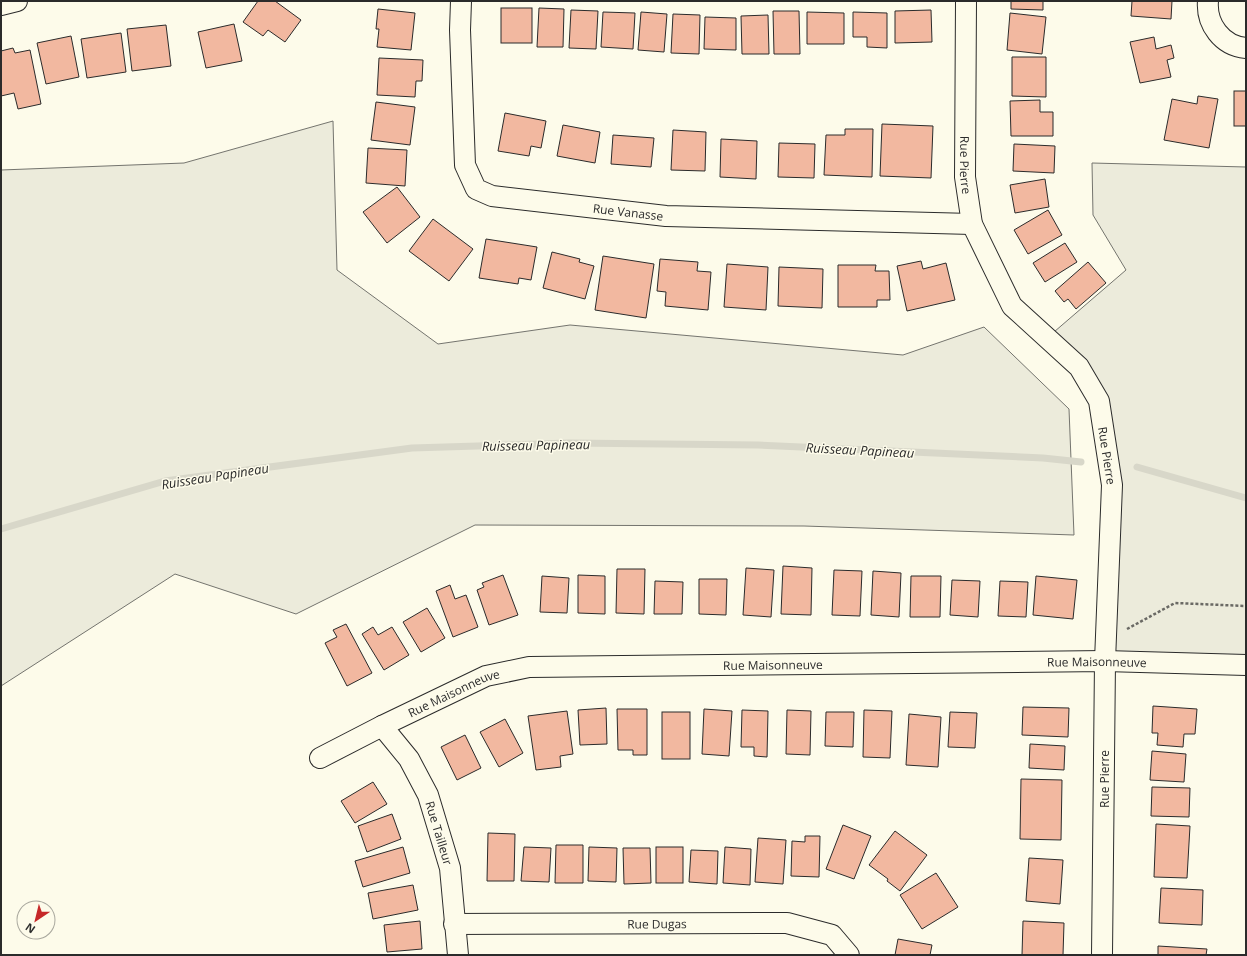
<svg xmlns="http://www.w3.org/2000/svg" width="1247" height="956" font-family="'Open Sans',sans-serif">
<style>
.green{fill:#ecebdb;stroke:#74746e}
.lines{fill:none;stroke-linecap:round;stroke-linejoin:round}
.stream{stroke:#d8d7c9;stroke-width:7}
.building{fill:#f2b8a0;stroke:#2b2b2b}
.street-casing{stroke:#2b2b2b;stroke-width:22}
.path{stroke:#6a6964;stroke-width:2.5;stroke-dasharray:3 2;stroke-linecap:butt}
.street{stroke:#fdfbea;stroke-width:20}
.labels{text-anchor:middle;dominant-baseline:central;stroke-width:3;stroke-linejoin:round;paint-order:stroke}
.street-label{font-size:12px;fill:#2b2b2b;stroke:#fdfbea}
.water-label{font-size:13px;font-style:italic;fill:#2b2b2b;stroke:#fdfbea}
</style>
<rect width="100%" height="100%" fill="#fdfbea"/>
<g class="green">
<polygon points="333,121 337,270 438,344 570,325 903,355 984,327 1069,409 1074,535 804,526 475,525 296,614 175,574 1,686 1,170 184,163"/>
<polygon points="1092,163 1246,167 1246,665 1105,661 1112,485 1099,401 1047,338 1126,270 1093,215"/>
</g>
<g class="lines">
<g class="stream">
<polyline points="1137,467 1246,498"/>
<polyline points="1,529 165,481 412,448 569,443 758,445 1043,458 1081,462"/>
</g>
</g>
<g class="building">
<polygon points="258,1 275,1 301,20 285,42 268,30 263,36 243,22"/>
<polygon points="1011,1 1043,1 1043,10 1011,9"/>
<polygon points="1132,1 1172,1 1171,19 1131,16"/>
<rect x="501" y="8" width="31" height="35"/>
<polygon points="539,8 564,9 563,47 537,47"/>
<polygon points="378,9 415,13 411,50 377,47 379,29 376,29"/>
<polygon points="571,10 598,11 596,49 569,48"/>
<polygon points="931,10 932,42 895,43 895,11"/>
<polygon points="773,11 799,11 800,54 774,54"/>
<polygon points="603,12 635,13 633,49 601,47"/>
<polygon points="641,12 667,14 664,52 638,50"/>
<polygon points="807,12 844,13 844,44 807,44"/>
<polygon points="853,12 887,13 887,48 867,47 867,37 853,37"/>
<polygon points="1010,13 1046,17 1042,54 1007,50"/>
<polygon points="673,14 700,15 699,54 671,53"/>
<polygon points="768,15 769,54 742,54 741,16"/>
<polygon points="705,17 736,18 736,50 704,49"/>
<polygon points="234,24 242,61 206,68 198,32"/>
<polygon points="166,25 171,66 132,71 127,29"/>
<polygon points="121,33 126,72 87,78 81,39"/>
<polygon points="71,36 79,77 46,84 37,43"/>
<polygon points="1154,37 1156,49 1171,45 1174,58 1167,60 1171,77 1140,83 1130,42"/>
<polygon points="13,48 15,53 30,50 41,104 18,109 14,93 1,96 1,51"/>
<polygon points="1012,57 1046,57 1046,97 1012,96"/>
<polygon points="379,58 423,60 422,81 416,81 415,97 377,95"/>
<rect x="1234" y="91" width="12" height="35"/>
<polygon points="1198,96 1218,99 1209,148 1164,140 1172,99 1197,104"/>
<polygon points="1040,100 1040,112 1053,112 1053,136 1011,136 1010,101"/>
<polygon points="376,102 415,107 410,145 371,140"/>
<polygon points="505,113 546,121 541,148 531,146 529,156 498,151"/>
<polygon points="882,124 933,126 931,178 880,176"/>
<polygon points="563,125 600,132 595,163 557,156"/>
<polygon points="845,129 873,129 872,177 824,175 826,135 845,135"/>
<polygon points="673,130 706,132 705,171 671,170"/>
<polygon points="613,135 654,138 651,167 611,164"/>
<polygon points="721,139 757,141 756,179 720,177"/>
<polygon points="779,143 815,144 814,178 778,177"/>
<polygon points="1014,144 1055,146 1054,173 1013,171"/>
<polygon points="368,148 407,150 405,186 366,183"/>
<polygon points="1045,179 1049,207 1015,213 1010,185"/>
<polygon points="397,187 420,217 387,243 363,212"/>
<polygon points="1048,210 1062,235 1028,254 1014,230"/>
<polygon points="433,219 473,249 449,281 409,251"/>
<polygon points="486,239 537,247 531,280 519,278 518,284 479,278"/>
<polygon points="1065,243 1077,262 1045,282 1033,263"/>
<polygon points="552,252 580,259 579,262 594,266 585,299 543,288"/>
<polygon points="603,256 654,264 646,318 595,310"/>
<polygon points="660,259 698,262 697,271 711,272 708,310 665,306 666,292 657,291"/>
<polygon points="921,261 923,269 946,263 955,300 907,311 897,266"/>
<polygon points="1088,262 1106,283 1076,309 1068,299 1064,302 1055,291"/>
<polygon points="727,264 768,267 766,310 724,307"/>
<polygon points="838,265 876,265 875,271 889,271 890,300 877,300 877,307 838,307"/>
<polygon points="779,267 823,269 822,308 778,306"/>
<polygon points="783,566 812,568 811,615 781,614"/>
<polygon points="746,568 774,570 771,617 743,615"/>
<polygon points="617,569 645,569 644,614 616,613"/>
<polygon points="834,570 862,571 860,616 832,615"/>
<polygon points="873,571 901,573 899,617 871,615"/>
<polygon points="503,575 518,615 489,625 477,590 484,587 482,583"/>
<polygon points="578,575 605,576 605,614 578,613"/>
<polygon points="542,576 569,578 567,613 540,612"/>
<polygon points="911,576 941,576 940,617 910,617"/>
<polygon points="1036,576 1077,580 1073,619 1033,615"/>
<polygon points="699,579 727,579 726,615 699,614"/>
<polygon points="952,580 980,581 978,617 950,615"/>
<polygon points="655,581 683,582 682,614 654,614"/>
<polygon points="1000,581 1028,582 1026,617 998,616"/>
<polygon points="450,585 455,599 466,595 478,627 453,637 436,591"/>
<polygon points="427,608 445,638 421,652 403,622"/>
<polygon points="346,624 372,673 347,686 325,643 337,637 333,630"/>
<polygon points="373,627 378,635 392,627 409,655 384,670 362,634"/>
<polygon points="1153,706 1197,709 1195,734 1184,734 1183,747 1157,745 1158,733 1152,733"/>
<polygon points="1023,707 1069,708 1068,737 1022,735"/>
<polygon points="606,708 607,744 580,745 578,710"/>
<polygon points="617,709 647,709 647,755 633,755 633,750 618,750"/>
<polygon points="704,709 732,711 729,756 702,754"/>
<polygon points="742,710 768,711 767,757 754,756 754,747 741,747"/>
<polygon points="787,710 811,711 810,755 786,754"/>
<polygon points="864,710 892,711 890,758 863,757"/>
<polygon points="567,711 573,754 560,756 561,767 536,770 528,716"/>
<rect x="662" y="712" width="28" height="47"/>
<polygon points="826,712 854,712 853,747 825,746"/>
<polygon points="950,712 977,713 975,748 948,747"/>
<polygon points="909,714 941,717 938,767 906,765"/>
<polygon points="505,719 523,753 499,767 480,732"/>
<polygon points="465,735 481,768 457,780 441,747"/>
<polygon points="1030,744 1065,746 1064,770 1029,768"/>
<polygon points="1152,751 1186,754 1184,782 1150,780"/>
<polygon points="1021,779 1062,780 1061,840 1020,839"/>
<polygon points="373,782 387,804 355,823 341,801"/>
<polygon points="1152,787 1190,788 1189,817 1151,816"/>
<polygon points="392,814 401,839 367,852 358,826"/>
<polygon points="1156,824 1190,826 1187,878 1154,877"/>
<polygon points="843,825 871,836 854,879 826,869"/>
<polygon points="895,831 927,855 900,891 887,881 888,879 869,865"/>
<polygon points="488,833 515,834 514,881 487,881"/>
<polygon points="805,836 820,836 819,877 791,876 792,841 805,842"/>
<polygon points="758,838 786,840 783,884 755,882"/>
<polygon points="556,845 583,845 583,883 555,883"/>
<polygon points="403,847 410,873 363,887 355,861"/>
<polygon points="524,847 551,848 549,882 521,881"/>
<polygon points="589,847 617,848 616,882 588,881"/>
<rect x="656" y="847" width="27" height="36"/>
<polygon points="725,847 751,849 750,885 723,883"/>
<polygon points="623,848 650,848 651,883 624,884"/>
<polygon points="691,850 718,851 717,884 689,882"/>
<polygon points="1029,858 1063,860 1060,904 1026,901"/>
<polygon points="936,873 958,907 922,929 900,895"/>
<polygon points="413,885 418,910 373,919 368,893"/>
<polygon points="1161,888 1203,890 1202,925 1159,923"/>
<polygon points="420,921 422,949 387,952 384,925"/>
<polygon points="1023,921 1064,923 1063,955 1022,955"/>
<polygon points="898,939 932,945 930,955 895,955"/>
<polygon points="1158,946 1207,949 1206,955 1158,955"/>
</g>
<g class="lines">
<g class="street-casing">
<g id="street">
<path id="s1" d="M 461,1 L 460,30 L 465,165 L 476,189 L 492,196 L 666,216 L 972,224"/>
<path id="s2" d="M 966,1 L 965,177 L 972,224 L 1012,306 L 1079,367 L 1099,401 L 1112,485 L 1105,661 L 1102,955"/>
<path d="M 1208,1 C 1206,24 1222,46 1246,48"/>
<polyline points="1,5 17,1"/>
<path id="s3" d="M 382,726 L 409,759 L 428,795 L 450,868 L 458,955"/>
<path id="s4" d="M 320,758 L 382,726 L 486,676 L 529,667 L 1105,661 L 1246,665"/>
<path id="s5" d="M 454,924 L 787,923 L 832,935 L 849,955"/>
</g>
</g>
<polyline class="path" points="1127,629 1175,603 1246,606"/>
<use href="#street" class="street"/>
</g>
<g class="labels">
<g class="street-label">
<text stroke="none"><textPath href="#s2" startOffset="164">Rue Pierre</textPath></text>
<text stroke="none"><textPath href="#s1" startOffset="345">Rue Vanasse</textPath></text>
<text stroke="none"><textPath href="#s2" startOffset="500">Rue Pierre</textPath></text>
<text stroke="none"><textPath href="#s4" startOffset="797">Rue Maisonneuve</textPath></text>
<text stroke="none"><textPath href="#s4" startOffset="473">Rue Maisonneuve</textPath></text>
<text stroke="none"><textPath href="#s4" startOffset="149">Rue Maisonneuve</textPath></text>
<text transform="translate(1104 779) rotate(-90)">Rue Pierre</text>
<text stroke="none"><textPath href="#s3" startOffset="123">Rue Tailleur</textPath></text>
<text stroke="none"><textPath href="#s5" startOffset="203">Rue Dugas</textPath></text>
</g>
<g class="water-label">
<text transform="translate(536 445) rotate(-1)">Ruisseau Papineau</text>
<text transform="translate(860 450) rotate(3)">Ruisseau Papineau</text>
<text transform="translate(215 476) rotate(-9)">Ruisseau Papineau</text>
</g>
</g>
<rect width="1247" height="956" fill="none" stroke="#2b2b2b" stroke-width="4"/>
<g transform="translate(36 920) rotate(215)"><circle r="19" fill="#fdfbea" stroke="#a9a89e"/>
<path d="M0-3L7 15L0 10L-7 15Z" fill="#c62828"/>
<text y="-6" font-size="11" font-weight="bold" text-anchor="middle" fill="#2b2b2b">N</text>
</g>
</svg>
